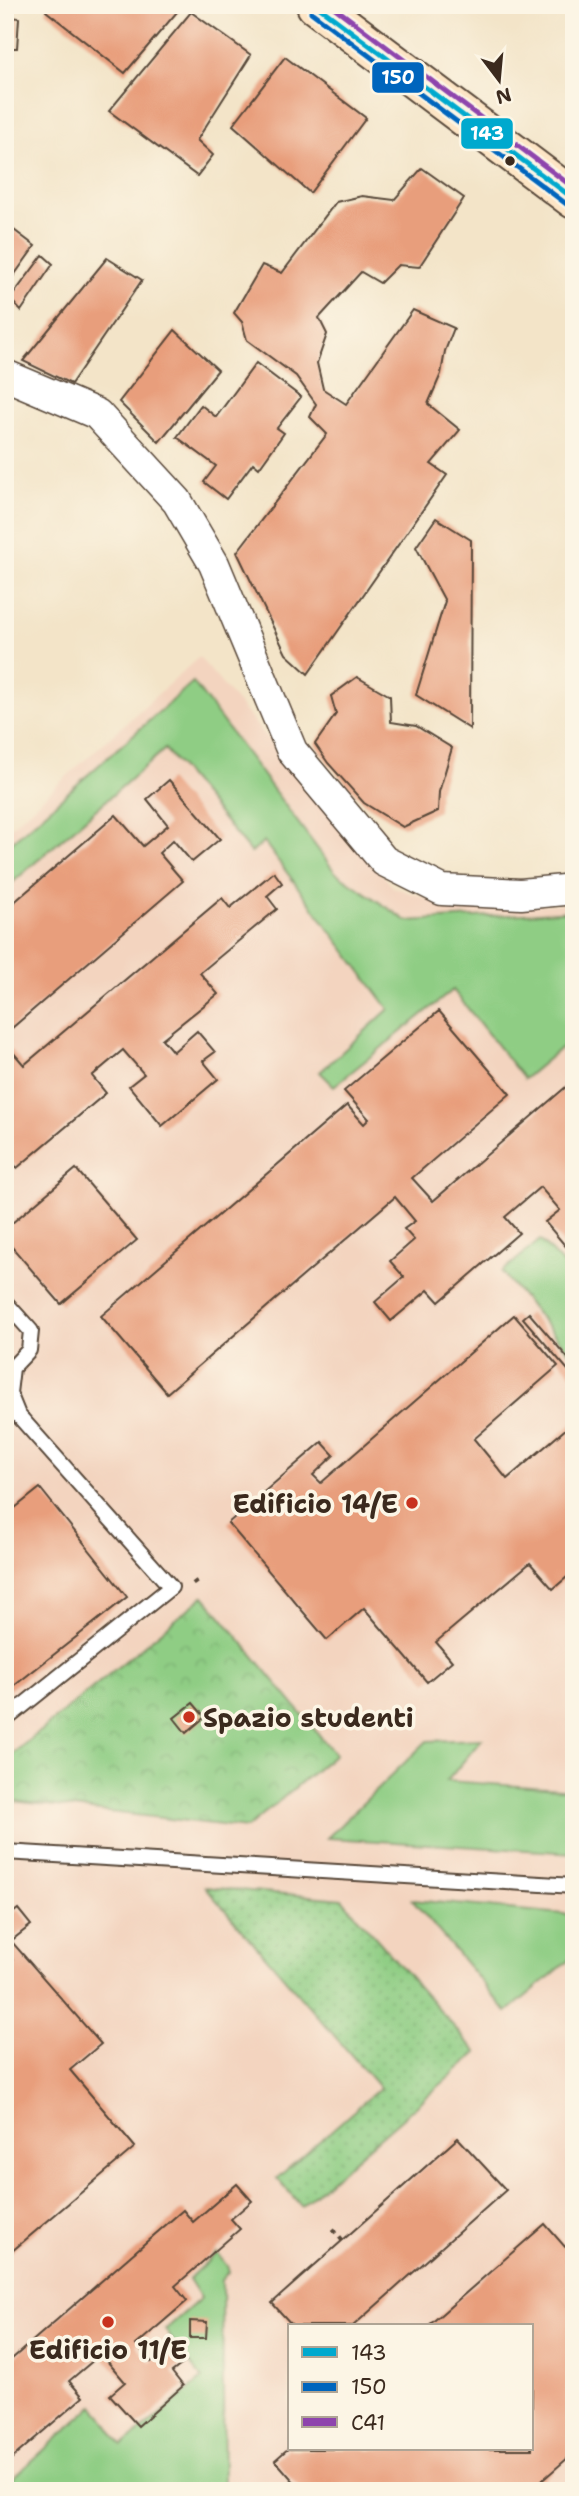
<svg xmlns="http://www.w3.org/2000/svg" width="579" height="2496" font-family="'Shantell Sans',sans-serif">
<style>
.built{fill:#f3d4bf;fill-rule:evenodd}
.grass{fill:url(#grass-dots);stroke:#657c51;stroke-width:2}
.park{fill:url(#park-crowns);stroke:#657c51;stroke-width:2}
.garden{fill:#8fcd84;stroke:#657c51;stroke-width:2}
.building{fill:#e89e7c}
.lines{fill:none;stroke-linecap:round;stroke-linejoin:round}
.lane-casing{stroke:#574638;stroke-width:18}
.street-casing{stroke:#574638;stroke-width:33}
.secondary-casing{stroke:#574638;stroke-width:42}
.path{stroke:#574638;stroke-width:4.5;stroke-dasharray:5 5;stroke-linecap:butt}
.lane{stroke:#fff;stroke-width:14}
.street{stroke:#fff;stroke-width:30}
.secondary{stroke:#fde5c5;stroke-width:38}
.bus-1-casing{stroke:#fcf5e5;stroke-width:10}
.bus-2-casing{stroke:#fcf5e5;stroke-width:10}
.bus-3-casing{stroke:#fcf5e5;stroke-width:10}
.bus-1{stroke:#00a9ce;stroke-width:5}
.bus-2{stroke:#0065bd;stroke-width:5}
.bus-3{stroke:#8e44ad;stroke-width:5}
.bus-dot{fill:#3b2a1e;stroke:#fcf5e5;stroke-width:2.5}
.poi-dot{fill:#c8321e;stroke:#fcf5e5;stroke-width:2.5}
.labels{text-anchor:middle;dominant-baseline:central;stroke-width:7;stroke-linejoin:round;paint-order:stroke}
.poi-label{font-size:26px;font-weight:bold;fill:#3b2a1e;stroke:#fcf5e5;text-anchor:end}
.line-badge{stroke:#fcf5e5;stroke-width:2.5}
.badge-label{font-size:19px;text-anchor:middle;font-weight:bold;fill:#fff}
</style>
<defs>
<pattern id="grass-dots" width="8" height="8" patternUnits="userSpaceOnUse" patternTransform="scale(1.75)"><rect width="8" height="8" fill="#8fcd84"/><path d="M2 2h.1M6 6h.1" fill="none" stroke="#7cb072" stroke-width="1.8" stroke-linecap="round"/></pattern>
<pattern id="park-crowns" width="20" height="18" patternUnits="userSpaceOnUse" patternTransform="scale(1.75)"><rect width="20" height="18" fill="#8fcd84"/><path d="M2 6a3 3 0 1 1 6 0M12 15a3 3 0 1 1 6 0" fill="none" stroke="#7cb072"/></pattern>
</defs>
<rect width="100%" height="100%" fill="#fcf5e5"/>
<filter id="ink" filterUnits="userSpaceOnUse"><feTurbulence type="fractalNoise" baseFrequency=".0143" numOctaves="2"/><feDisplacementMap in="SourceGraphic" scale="14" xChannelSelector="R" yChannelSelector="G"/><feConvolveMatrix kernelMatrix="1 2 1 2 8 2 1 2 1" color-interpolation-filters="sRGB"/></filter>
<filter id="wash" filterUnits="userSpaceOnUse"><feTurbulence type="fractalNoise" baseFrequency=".00686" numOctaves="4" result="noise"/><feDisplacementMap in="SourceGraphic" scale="28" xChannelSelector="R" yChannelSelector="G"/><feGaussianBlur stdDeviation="1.57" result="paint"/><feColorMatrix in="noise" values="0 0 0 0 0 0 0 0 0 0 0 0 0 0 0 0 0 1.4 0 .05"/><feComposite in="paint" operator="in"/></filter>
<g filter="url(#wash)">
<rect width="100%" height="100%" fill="#f3e4c8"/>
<path class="built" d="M 199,657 L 393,887 L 444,904 L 574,904 L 574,2491 L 5,2491 L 5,832 ZM 290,2326 L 532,2326 L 532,2449 L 290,2449 Z"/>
<polygon class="grass" points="205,1887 342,1899 477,2053 301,2206 277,2178 380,2088"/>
<polygon class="park" points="204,1596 335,1754 247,1828 5,1800 5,1760"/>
<g class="garden">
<polygon points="193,682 335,872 407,921 574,911 574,1037 524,1079 453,990 334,1086 320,1072 389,1009 264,842 251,853 165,749 5,889 5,848"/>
<polygon points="540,1240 574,1276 574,1348 569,1352 502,1272"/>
<polygon points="482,1739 447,1781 574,1790 574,1853 327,1838 427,1741"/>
<polygon points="412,1900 574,1915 574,1956 507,2012"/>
<polygon points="217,2253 227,2266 229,2272 222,2280 224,2491 5,2491 5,2485 94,2405 122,2446 202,2379 165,2330 201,2298 189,2279"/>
</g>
<g id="blocks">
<g class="building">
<polygon points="50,5 183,5 125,73 46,11"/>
<polygon points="191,12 251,55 197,140 213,155 197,176 109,111"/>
<polygon points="5,16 19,18 17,48 5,48"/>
<polygon points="285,57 366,118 310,193 233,125"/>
<polygon points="422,168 464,198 419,267 398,265 380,283 361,272 319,318 327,334 317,363 323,389 346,404 413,310 454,328 445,351 441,374 428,404 460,430 431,464 447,475 308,674 286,654 237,552 327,434 310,417 316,404 296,376 247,340 242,322 234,313 262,265 282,273 336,202 362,196 394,200"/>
<polygon points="6,224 35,246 5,288 5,225"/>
<polygon points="43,255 53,264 21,311 10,299"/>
<polygon points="107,258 142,280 71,384 23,361"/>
<polygon points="175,330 218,370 159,442 119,402"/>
<polygon points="256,363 301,397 277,428 284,433 259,468 253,463 226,499 204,482 216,466 177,437 201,405 216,417"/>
<polygon points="436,518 471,540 470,729 416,695 445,601 416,547"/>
<polygon points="357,677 390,696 391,722 416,726 452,748 439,792 438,811 403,827 364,803 328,763 315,744 336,714 331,696"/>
<polygon points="169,780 220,839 192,862 173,840 159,853 183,881 5,1034 5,910 116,815 143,846 168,825 147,799"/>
<polygon points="274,872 282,883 267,896 277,909 200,973 218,994 162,1039 173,1052 197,1031 215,1052 203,1061 218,1079 162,1126 129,1086 144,1074 123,1050 92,1076 106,1093 17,1168 5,1154 5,1043 24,1065 222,898 230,908"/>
<polygon points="439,1011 510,1094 412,1178 433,1201 574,1080 574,1256 545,1222 560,1210 540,1187 505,1217 519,1233 439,1302 428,1290 391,1321 375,1302 404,1277 390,1261 414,1240 404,1229 415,1221 395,1197 167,1393 101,1316 347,1105 364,1124 369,1119 344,1091"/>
<polygon points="76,1169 137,1240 61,1304 5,1239 5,1229"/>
<polygon points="529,1313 574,1365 574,1377 523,1318"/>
<polygon points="514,1315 558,1366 474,1439 507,1479 574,1422 574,1571 553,1589 530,1563 436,1642 452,1661 427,1682 364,1608 327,1640 228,1523 322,1442 334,1455 313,1475 321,1483"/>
<polygon points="40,1488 127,1597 5,1693 5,1516"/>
<polygon points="193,1703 205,1717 186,1733 174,1718"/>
<polygon points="18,1909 31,1925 11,1941 101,2044 70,2070 135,2147 5,2257 5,1966 13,1960 5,1951 5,1919"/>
<polygon points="458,2138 506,2190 353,2326 293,2326 272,2303"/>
<polygon points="237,2184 252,2201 231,2219 240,2229 175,2286 187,2301 136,2345 151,2362 171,2344 186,2361 172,2372 183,2386 138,2426 110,2395 125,2382 101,2354 69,2381 83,2397 10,2460 5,2454 5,2365 183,2210 193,2222"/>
<polygon points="545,2224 565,2247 574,2240 574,2460 570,2456 530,2491 502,2491 498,2487 494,2491 302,2491 275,2460 290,2447 290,2449 532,2449 532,2326 428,2326"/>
<polygon points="190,2321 207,2322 206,2338 190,2338"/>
<polygon points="574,2477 574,2491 559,2491"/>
</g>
</g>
</g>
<g filter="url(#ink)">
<use href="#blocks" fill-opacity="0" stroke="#574638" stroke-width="2"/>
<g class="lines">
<g class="lane-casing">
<g id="lane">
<polyline points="5,1302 31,1331 29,1350 12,1368 9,1393 18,1415 171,1587 5,1720"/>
<polyline points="5,1852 574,1886"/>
</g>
</g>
<g class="street-casing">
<polyline id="street" points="5,375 97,414 177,501 214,564 292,751 384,861 442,890 521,894 574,889"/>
</g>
<g class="secondary-casing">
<polyline id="secondary" points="316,5 574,199"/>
</g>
<g class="path">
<polyline points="193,1584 201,1578"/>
<polyline points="333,2229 343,2241"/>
</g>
<use href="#lane" class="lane"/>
<use href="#street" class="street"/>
<use href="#secondary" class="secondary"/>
<g class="bus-1-casing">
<polyline id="bus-1" points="316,5 574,199"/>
</g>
<g class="bus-2-casing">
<polyline id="bus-2" points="311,12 569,206"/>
</g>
<g class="bus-3-casing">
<polyline id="bus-3" points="331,5 574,188"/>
</g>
<use href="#bus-1" class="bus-1"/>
<use href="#bus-2" class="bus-2"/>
<use href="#bus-3" class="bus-3"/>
</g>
</g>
<circle class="bus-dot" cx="510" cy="161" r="6"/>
<g class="poi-dot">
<circle cx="412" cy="1503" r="7"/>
<circle cx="189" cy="1717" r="7"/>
<circle cx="108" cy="2322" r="7"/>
</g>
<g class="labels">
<g class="poi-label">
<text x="398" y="1503">Edificio 14/E</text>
<text x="203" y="1717" text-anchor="start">Spazio studenti</text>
<text x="108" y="2349" text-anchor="middle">Edificio 11/E</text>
</g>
</g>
<g class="line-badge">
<rect x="371" y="61" width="54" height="33" rx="7" fill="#0065bd"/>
<rect x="460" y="117" width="54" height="33" rx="7" fill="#00a9ce"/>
</g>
<g class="badge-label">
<text x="398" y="84">150</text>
<text x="487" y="140">143</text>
</g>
<rect width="579" height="2496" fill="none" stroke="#fcf5e5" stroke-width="28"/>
<rect x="288" y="2324" width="245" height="126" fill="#fcf5e5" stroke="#afa495" stroke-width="2"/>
<rect x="302" y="2347" width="35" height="10" fill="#00a9ce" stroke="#afa495" stroke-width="2"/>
<text x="351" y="2360" font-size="21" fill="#3b2a1e">143</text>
<rect x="302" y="2382" width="35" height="10" fill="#0065bd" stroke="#afa495" stroke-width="2"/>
<text x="351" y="2394" font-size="21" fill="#3b2a1e">150</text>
<rect x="302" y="2417" width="35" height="10" fill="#8e44ad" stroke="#afa495" stroke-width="2"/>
<text x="351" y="2430" font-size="21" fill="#3b2a1e">C41</text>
<g transform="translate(499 80) rotate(164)" stroke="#fcf5e5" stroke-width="5" paint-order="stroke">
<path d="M0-5L12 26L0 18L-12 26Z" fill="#3b2a1e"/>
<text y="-10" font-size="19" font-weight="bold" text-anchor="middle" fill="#3b2a1e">N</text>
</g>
</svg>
